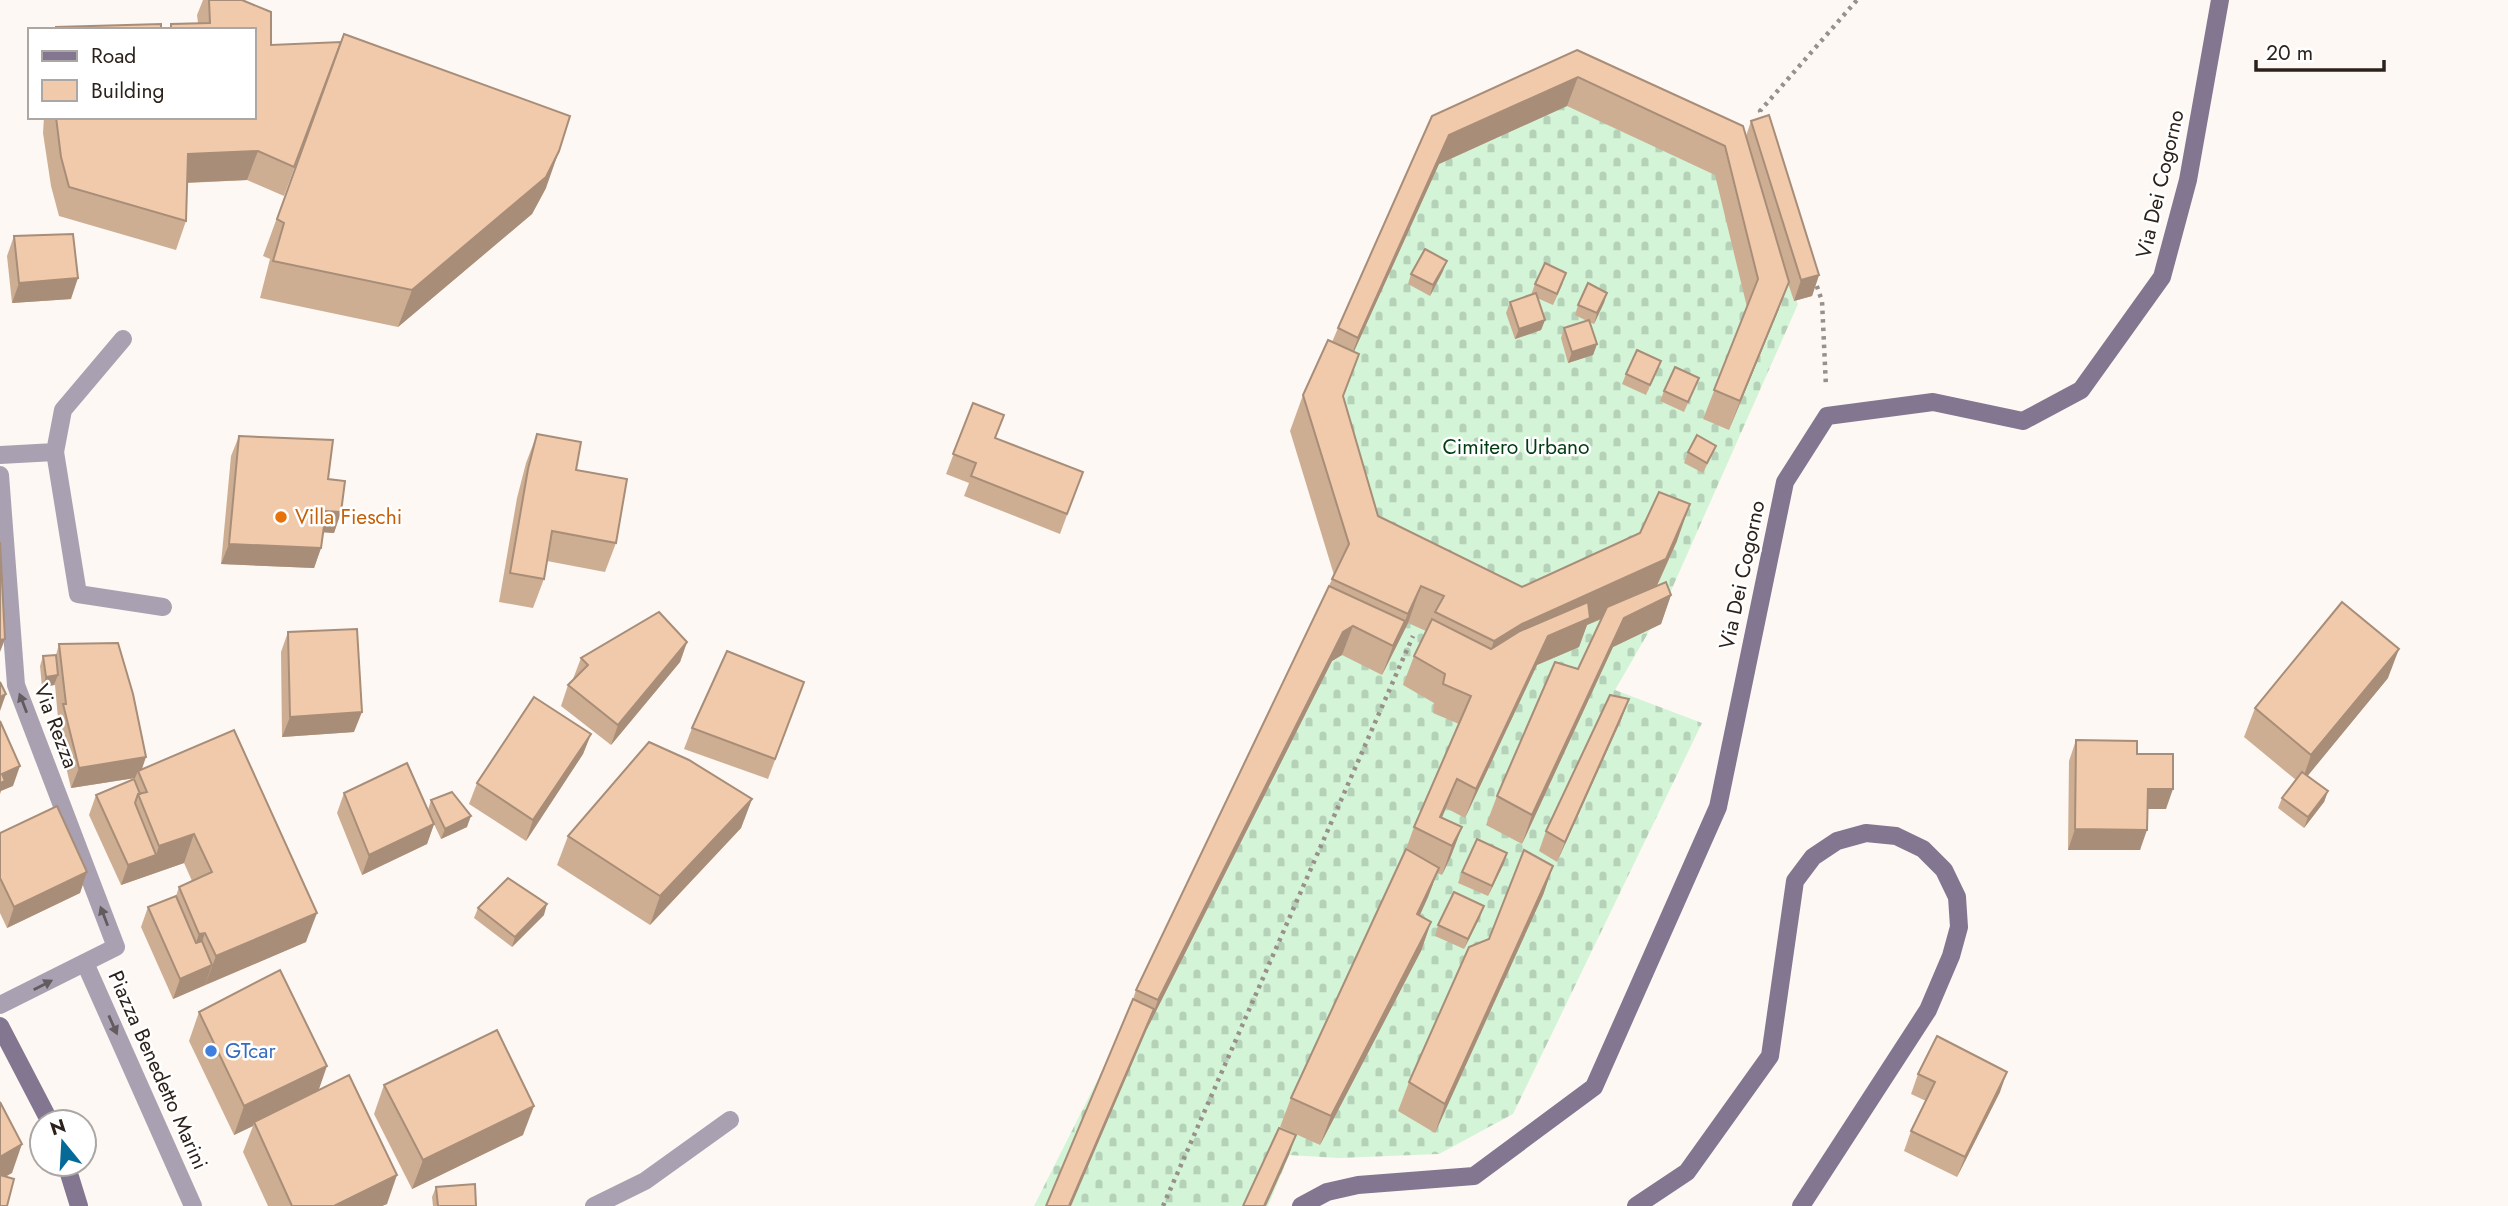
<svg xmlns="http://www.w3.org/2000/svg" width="2508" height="1206" font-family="Jost,sans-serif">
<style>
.cemetery{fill:url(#cemetery-stones)}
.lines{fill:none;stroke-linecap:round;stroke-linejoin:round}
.path{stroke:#98908a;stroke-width:4.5;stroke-dasharray:3.5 5;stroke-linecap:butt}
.lane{stroke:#a9a1b2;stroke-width:18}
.street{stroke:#a9a1b2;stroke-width:18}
.secondary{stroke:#837690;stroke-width:18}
.wall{fill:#ceae93}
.shaded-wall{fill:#a88d78}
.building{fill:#f0caab;stroke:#a88d78;stroke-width:2}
.oneway{fill:#645b5f}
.food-dot{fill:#e8710a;stroke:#fff;stroke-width:2.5}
.shop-dot{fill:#3f7fe0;stroke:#fff;stroke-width:2.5}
.labels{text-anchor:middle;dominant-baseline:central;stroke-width:5;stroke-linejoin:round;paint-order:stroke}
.street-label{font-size:21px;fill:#2c221b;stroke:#fff}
.park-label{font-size:21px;fill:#003c12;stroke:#fff}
.food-label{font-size:21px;fill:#c56008;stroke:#fff;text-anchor:start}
.shop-label{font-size:21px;fill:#366cbe;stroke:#fff;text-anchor:start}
</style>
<defs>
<pattern id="cemetery-stones" width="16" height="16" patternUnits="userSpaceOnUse" patternTransform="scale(1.75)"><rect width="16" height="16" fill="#d3f4d6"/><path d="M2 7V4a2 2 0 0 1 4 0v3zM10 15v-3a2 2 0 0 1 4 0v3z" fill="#b5d1b7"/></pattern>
</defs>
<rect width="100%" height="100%" fill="#fdf8f3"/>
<polygon class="cemetery" points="1577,81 1731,157 1798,304 1666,602 1615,690 1702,723 1513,1114 1439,1154 1338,1158 1289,1155 1268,1206 1034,1206 1345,589 1301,432 1437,146"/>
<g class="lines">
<g class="path">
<polyline points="1763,120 1760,111 1857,0"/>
<polyline points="1814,278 1822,301 1826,387"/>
<polyline points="1163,1206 1413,636"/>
</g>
<g class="lane">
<polyline points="55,452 78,594 163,607"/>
<polyline points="0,455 55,452 63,410 123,339"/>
</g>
<g class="street">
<polyline points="0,475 16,685 116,947 0,1005"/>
<polyline points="85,963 193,1206"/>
<polyline points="594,1206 645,1181 730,1120"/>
</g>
<g class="secondary">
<polyline points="0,1026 50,1122"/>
<polyline points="66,1164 79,1206"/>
<polyline points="1301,1206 1327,1192 1358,1185 1474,1176 1594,1087 1718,807 1785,482 1827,416 1933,402 2023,421 2081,390 2162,277 2188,180 2220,0"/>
<polyline points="1636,1206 1687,1172 1770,1056 1795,881 1813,857 1837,841 1866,833 1896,836 1923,849 1944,870 1957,897 1959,927 1951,956 1928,1010 1801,1206"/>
</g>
</g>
<g class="wall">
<polygon points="203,0 242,0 271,45 341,42 284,196 247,180 187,183 186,221 176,250 59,216 51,186 43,133 44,117 254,117 254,30 169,30 171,24 198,23 197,15"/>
<polygon points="344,34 546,188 532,214 398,327 260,298 270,259 263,256"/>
<polygon points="1577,50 1746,136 1751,121 1819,275 1812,296 1794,301 1788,283 1778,311 1729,430 1703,419 1747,307 1715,175 1567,106 1439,164 1354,351 1343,397 1378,516 1522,587 1677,541 1657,586 1671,595 1661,624 1613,647 1522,844 1486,825 1497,796 1578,669 1602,619 1587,625 1579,647 1537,665 1465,818 1446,808 1442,818 1462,827 1451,856 1442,875 1437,873 1428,897 1420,915 1431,922 1421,951 1320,1145 1280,1127 1291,1098 1406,849 1414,827 1459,724 1433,713 1434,703 1403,685 1414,656 1426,631 1408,623 1382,675 1342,655 1332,661 1147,1029 1133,999 1136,990 1334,575 1290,431 1303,395 1332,342 1338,328 1432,116"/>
<polygon points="14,236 71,299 12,303 7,256"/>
<polygon points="1443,271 1430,296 1408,284 1411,274"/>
<polygon points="1563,283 1553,305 1537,298 1545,320 1541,330 1515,339 1506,313 1510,302 1531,295 1535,284"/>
<polygon points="1607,293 1594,324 1589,322 1597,344 1593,355 1568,363 1561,338 1564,328 1587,321 1575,315 1578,305"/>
<polygon points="1661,361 1646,395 1622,384 1626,374"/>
<polygon points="1699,378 1684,412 1660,401 1664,391"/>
<polygon points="973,403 995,438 1083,472 1060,534 964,496 969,483 946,474"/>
<polygon points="537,434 576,470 616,543 605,572 547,561 544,579 533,608 499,602 517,498 526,463"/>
<polygon points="239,436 328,479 341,512 334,533 323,532 321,548 314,568 221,564 231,456"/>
<polygon points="1716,446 1703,473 1684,463 1688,452"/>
<polygon points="288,632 354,732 282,737 281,652"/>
<polygon points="687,642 680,662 611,745 561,706 568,685 574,679 573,679 581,658"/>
<polygon points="59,644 142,769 306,942 173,999 141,927 148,907 176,896 179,887 192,881 184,863 121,885 89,815 96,795 134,779 135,778 71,788 56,725 58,718 55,685 42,687 40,666 43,656 56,655"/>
<polygon points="2388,678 2307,776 2328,791 2324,802 2304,828 2278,808 2282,798 2296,780 2244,737 2255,708"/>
<polygon points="804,682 768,779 684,749 692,728"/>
<polygon points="1629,699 1621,720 1557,862 1539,851 1546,831"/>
<polygon points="591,734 583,754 526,841 469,804 477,783"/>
<polygon points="2076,740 2137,754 2166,809 2148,809 2140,850 2068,850 2069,761"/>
<polygon points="344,793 428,810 431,800 467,827 441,839 434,824 427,844 362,875 337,813"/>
<polygon points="752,799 741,828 650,925 557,865 568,836"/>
<polygon points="0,833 87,872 80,893 7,928 0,913"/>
<polygon points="1504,863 1488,896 1458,883 1462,872"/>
<polygon points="1553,866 1543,895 1435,1133 1398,1111 1409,1082 1489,939"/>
<polygon points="478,908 544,915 512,947 474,918"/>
<polygon points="1480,917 1464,949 1435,936 1438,925"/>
<polygon points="199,1012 319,1090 387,1204 382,1206 268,1206 243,1152 253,1126 234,1135 189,1041"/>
<polygon points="1918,1074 2000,1092 1957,1177 1904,1151 1911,1131 1926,1101 1911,1094"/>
<polygon points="384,1085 523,1135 412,1189 374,1114"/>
<polygon points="436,1187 476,1206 433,1206 432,1197"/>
</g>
<g class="shaded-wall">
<polygon points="1578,77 1567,106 1439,164 1347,367 1358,338 1449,135"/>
<polygon points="258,151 247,180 178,183 188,154"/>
<polygon points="559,151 546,188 532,214 398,327 412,290"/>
<polygon points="1447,261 1443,271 1430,296 1433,285"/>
<polygon points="1819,275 1812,296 1794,301 1801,280"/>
<polygon points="78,278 71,299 12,303 19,283"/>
<polygon points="1789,282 1778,311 1729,430 1740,401"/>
<polygon points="1607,293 1604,303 1594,324 1597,313"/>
<polygon points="1545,320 1541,330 1515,339 1519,329"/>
<polygon points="1597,344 1593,355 1568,363 1572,352"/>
<polygon points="1690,504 1677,541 1652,596 1587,625 1579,647 1537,665 1465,818 1476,789 1481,678 1494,641"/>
<polygon points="326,511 341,512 334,533 318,532"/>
<polygon points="229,544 321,548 314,568 221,564"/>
<polygon points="1421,586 1408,623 1382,675 1393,646"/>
<polygon points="1671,595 1661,624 1613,647 1522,844 1532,815 1624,618"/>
<polygon points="1353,626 1342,655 1332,661 1147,1029 1158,1000 1343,632"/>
<polygon points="5,639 0,652 0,640"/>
<polygon points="687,642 680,662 611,745 618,725"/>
<polygon points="2399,649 2388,678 2301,784 2311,755"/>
<polygon points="58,675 54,685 42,687 46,677"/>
<polygon points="6,694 0,711 0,697"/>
<polygon points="1629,699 1621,720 1557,862 1565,842"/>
<polygon points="362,712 354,732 282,737 290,717"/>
<polygon points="591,734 583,754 526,841 533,820"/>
<polygon points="146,757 140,775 138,771 135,778 71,788 79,768"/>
<polygon points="20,766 13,786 1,791 0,794 0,778 2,774"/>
<polygon points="1457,779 1446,808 1433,836 1440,817"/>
<polygon points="2148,789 2173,789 2166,809 2140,809"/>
<polygon points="2328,791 2324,802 2304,828 2308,817"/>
<polygon points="752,799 741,828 650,925 660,896"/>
<polygon points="471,816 467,827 441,839 445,829"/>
<polygon points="434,824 427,844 362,875 369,855"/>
<polygon points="1462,827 1451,856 1442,875 1452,846"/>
<polygon points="2075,829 2147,830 2140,850 2068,850"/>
<polygon points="194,834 184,863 121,885 128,865 156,855 159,846"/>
<polygon points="1507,853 1504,863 1488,896 1492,886"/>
<polygon points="1553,866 1543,895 1435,1133 1445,1104"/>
<polygon points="1439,868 1428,897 1407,943 1417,914"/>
<polygon points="87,872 80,893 7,928 14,907"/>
<polygon points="547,904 544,915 512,947 515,937"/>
<polygon points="1484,906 1480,917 1464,949 1468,939"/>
<polygon points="317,913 306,942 205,985 216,956"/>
<polygon points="1431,922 1421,951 1320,1145 1331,1116"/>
<polygon points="205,933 195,962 189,963 199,934"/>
<polygon points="212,965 205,985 173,999 180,979"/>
<polygon points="1154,1009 1147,1029 1071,1206 1069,1206"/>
<polygon points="327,1066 317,1095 254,1122 253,1126 234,1135 244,1106"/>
<polygon points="2007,1072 2000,1092 1957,1177 1965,1157"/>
<polygon points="534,1106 523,1135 412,1189 423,1160"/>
<polygon points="1296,1135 1289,1155 1266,1206 1264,1206"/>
<polygon points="22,1144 12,1173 0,1180 0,1157"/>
<polygon points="397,1175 387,1204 382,1206 334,1206"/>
</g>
<g class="building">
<polygon points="209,0 242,0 271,12 271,45 341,42 294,167 258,151 188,154 186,221 69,187 61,157 56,117 254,117 254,30 171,30 171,24 210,23"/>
<polygon points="161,24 161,30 56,30 56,27"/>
<polygon points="344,34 570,116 559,151 546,177 412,290 273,261 284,223 277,219"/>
<polygon points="1577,50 1743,126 1789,282 1740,401 1714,390 1758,279 1725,146 1578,77 1449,135 1358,338 1338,328 1432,116"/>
<polygon points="1769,115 1819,275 1801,280 1751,121"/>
<polygon points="73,234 78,278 19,283 14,236"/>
<polygon points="1425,249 1447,261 1433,285 1411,274"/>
<polygon points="1545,263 1566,273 1557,294 1535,284"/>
<polygon points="1588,283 1607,293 1597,313 1578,305"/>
<polygon points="1536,293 1545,320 1519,329 1510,302"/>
<polygon points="1589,320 1597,344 1572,352 1564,328"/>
<polygon points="1328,340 1359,354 1343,396 1378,516 1522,587 1640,533 1659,492 1690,504 1666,559 1522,624 1494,641 1435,612 1444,596 1421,586 1408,614 1332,579 1349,544 1303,395"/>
<polygon points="1637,350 1661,361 1650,385 1626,374"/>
<polygon points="1675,367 1699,378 1688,402 1664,391"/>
<polygon points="973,403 1004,415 995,438 1083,472 1067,514 971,476 976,463 953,454"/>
<polygon points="537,434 581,442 576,470 627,479 616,543 552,531 544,579 510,573 528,469"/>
<polygon points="1697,435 1716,446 1707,463 1688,452"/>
<polygon points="239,436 333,440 328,479 345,481 341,512 326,511 321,548 229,544"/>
<polygon points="0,542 5,639 0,640"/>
<polygon points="1666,582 1671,595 1624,618 1532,815 1497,796 1555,662 1578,669 1607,607"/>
<polygon points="1329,586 1405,621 1393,646 1353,626 1343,632 1158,1000 1136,990"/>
<polygon points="1588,602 1590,618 1548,636 1476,789 1457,779 1440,817 1462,827 1452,846 1414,827 1471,696 1443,684 1445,674 1414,656 1432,619 1491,649 1520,631"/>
<polygon points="2342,602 2399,649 2311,755 2255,708"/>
<polygon points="659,612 687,642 618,725 568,685 588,665 581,658"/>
<polygon points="357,629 362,712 290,717 288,632"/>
<polygon points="118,643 133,694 146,757 79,768 63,704 66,704 59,644"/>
<polygon points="727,651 804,682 775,759 692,728"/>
<polygon points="56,655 58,675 46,677 43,656"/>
<polygon points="0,682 6,694 0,697"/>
<polygon points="1610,695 1629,699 1565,842 1546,831"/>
<polygon points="534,697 591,734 533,820 477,783"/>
<polygon points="0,721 20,766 2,774 5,781 0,783"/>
<polygon points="234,730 317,913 216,956 205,933 199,934 179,887 212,872 194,834 159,846 138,794 147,792 138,771"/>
<polygon points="2076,740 2137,741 2137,754 2173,754 2173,789 2148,789 2147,830 2075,829"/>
<polygon points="649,742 689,760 752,799 660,896 568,836"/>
<polygon points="407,763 434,824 369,855 344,793"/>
<polygon points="2302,772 2328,791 2308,817 2282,798"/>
<polygon points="134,779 140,794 138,794 135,803 156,855 128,865 96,795"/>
<polygon points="452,792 471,816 445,829 431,800"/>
<polygon points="57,806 87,872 14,907 0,878 0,833"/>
<polygon points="1477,839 1507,853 1492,886 1462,872"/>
<polygon points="1406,849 1439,868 1417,914 1431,922 1331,1116 1291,1098"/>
<polygon points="1524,850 1553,866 1445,1104 1409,1082 1469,947 1489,939"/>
<polygon points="508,878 547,904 515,937 478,908"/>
<polygon points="1454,892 1484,906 1468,939 1438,925"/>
<polygon points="176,896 196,943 202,941 212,965 180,979 148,907"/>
<polygon points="280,970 327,1066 244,1106 199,1012"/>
<polygon points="1133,999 1154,1009 1069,1206 1046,1206"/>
<polygon points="497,1030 534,1106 423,1160 384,1085"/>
<polygon points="1937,1036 2007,1072 1965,1157 1911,1131 1935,1082 1918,1074"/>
<polygon points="349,1075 397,1175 334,1206 292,1206 254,1122"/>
<polygon points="0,1102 22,1144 0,1157"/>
<polygon points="1279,1128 1296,1135 1264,1206 1243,1206"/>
<polygon points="0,1175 14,1179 7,1206 0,1206"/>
<polygon points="475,1184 476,1206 438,1206 436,1187"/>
</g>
<defs><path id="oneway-solid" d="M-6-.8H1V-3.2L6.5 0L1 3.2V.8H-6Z" transform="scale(1.75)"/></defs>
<g class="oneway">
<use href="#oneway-solid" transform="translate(23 703) rotate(-111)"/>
<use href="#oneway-solid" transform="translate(104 916) rotate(-111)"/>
<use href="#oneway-solid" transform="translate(43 985) rotate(-27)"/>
<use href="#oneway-solid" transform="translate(113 1025) rotate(66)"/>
</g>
<circle class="food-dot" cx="281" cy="517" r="7"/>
<circle class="shop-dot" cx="211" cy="1051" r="7"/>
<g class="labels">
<g class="street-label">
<text transform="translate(2160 184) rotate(-77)">Via Dei Cogorno</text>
<text transform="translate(1742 575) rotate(-78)">Via Dei Cogorno</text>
<text transform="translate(56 726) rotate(69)">Via Rezza</text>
<text transform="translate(158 1070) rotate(66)">Piazza Benedetto Marini</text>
</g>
<g class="park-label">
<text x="1516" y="447">Cimitero Urbano</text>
</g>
<g class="food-label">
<text x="295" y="517">Villa Fieschi</text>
</g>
<g class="shop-label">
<text x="225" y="1051">GTcar</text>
</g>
</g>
<rect x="28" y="28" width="228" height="91" fill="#ffffff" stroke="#aba7a4" stroke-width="2"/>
<rect x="42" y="51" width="35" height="10" fill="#837690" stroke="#aba7a4" stroke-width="2"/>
<text x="91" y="63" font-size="21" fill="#2c221b">Road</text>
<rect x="42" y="80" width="35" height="21" fill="#f0caab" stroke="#aba7a4" stroke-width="2"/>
<text x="91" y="98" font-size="21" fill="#2c221b">Building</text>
<g transform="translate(63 1143) rotate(342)"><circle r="33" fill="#ffffff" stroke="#aba7a4" stroke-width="2"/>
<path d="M0-5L12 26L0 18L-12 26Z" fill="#056a98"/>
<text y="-10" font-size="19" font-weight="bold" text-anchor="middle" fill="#2c221b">N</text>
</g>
<path d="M2256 60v10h128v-10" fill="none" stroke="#2c221b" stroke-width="3.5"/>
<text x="2266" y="60" font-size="21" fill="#2c221b" stroke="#ffffff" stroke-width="5" paint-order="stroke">20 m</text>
</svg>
